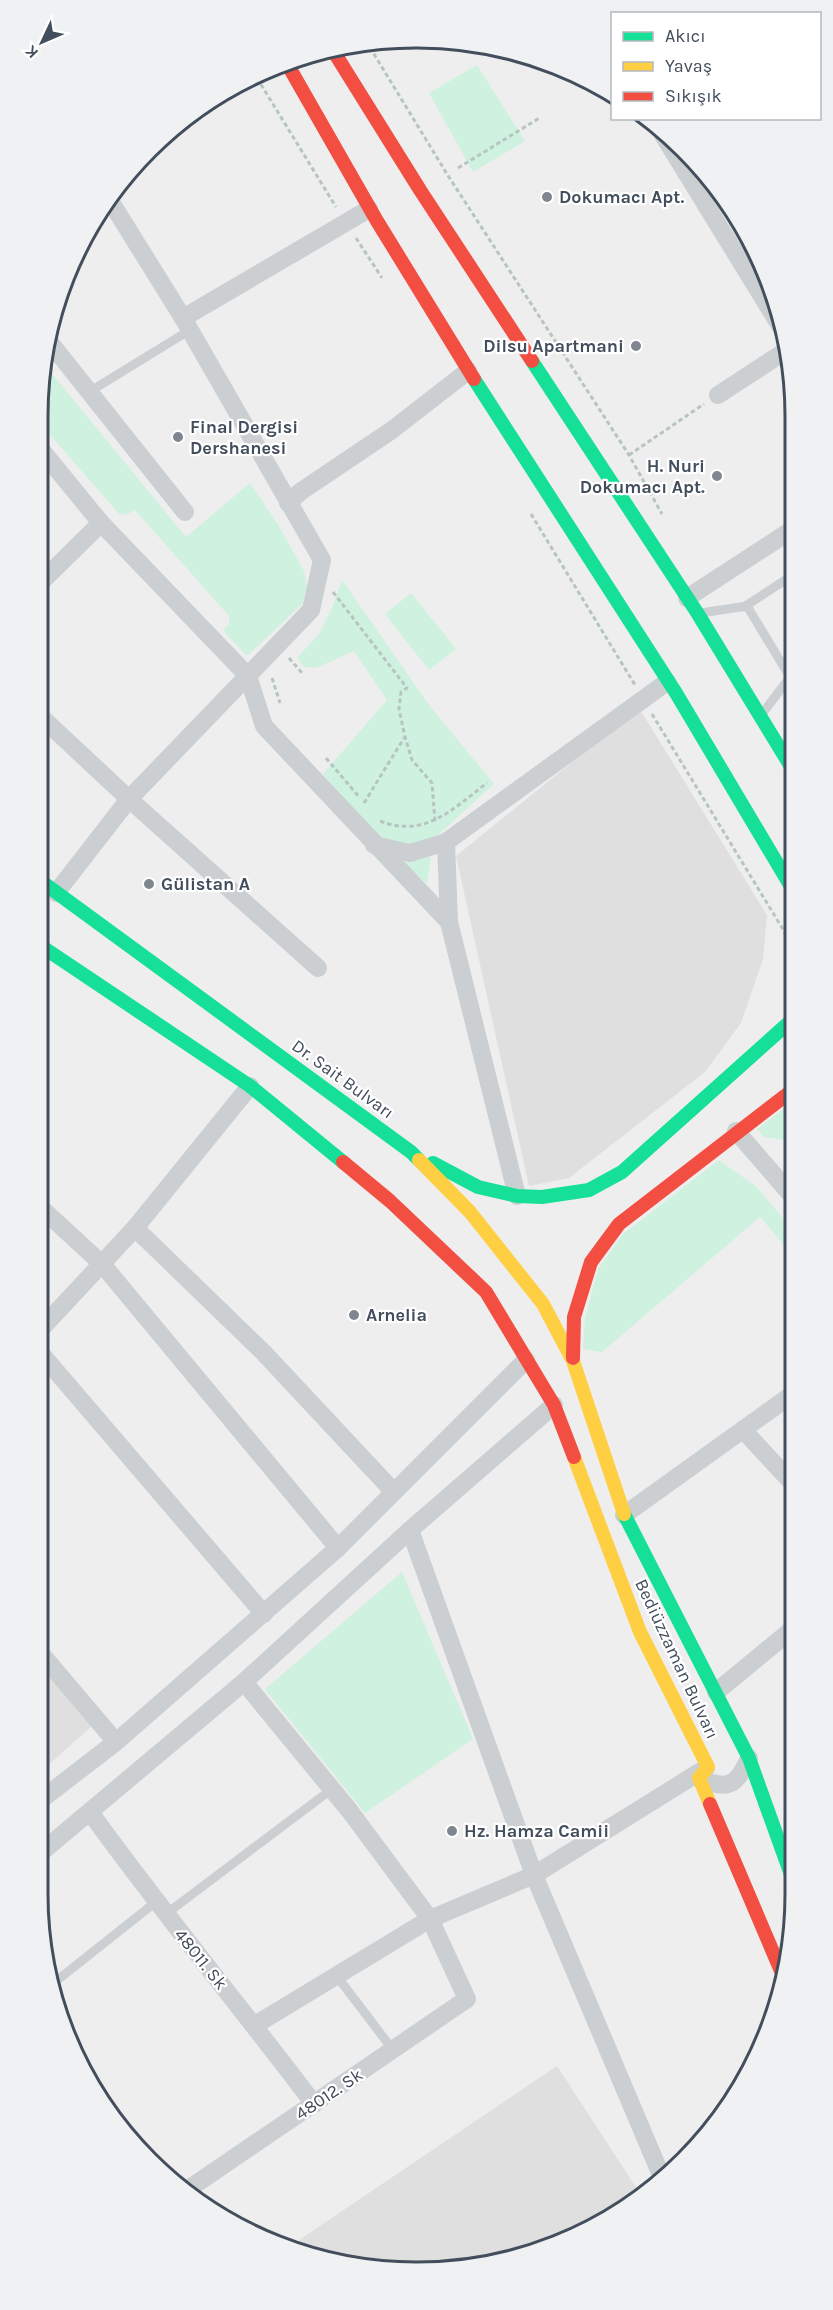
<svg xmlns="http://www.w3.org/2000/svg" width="833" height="2310" font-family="Karla,sans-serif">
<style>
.education{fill:#e0dfe0}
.green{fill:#cff1df}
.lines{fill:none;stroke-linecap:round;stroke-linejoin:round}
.path{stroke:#b6c5c2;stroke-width:3;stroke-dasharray:4.5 3;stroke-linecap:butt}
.lane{stroke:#cbcfd2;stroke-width:9}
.street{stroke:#cbcfd2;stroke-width:18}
.fast{stroke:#16e098;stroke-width:14}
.slow{stroke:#ffcf43;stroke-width:14}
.jam{stroke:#f24e42;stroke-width:14}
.poi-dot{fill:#7f8690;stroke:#fff;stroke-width:2}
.labels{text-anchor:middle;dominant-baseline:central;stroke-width:4.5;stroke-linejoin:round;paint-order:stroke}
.poi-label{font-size:18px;font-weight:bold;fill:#434e5d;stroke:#fff;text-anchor:start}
.street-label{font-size:18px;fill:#434e5d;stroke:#fff}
.rim{fill:none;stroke:#434e5d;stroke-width:3}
</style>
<rect width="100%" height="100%" fill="#efeeee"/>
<g class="education">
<polygon points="688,156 701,166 757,249 768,287"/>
<polygon points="639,708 767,915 763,959 741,1023 705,1072 569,1178 529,1186 456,856"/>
<polygon points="38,1663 92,1726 38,1774"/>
<polygon points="557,2066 641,2195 627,2208 514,2260 367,2269 312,2253 299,2240"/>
</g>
<g class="green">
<polygon points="477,65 525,141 473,172 429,93"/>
<polygon points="44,364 186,537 250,483 277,523 304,571 307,587 302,604 247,656 225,633 224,629 229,624 229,616 135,510 126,515 119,514 38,421"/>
<polygon points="342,580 429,705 494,784 438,835 412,844 395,842 375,835 323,774 387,700 354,651 316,668 304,667 297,658 319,634 332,608"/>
<polygon points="411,593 456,649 429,670 385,614"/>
<polygon points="431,857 427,884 402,861"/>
<polygon points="794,1101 794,1149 784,1140 764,1137 757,1129"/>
<polygon points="719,1160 757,1187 794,1232 794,1257 760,1217 602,1352 583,1349 585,1319 598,1269 623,1234"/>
<polygon points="402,1572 473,1739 365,1813 265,1689"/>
</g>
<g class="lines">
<g class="path">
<polyline points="366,41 447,174 629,455 662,514"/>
<polyline points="257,78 336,207"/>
<polyline points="458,168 541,117"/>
<polyline points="356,238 382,278"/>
<polyline points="629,455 704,404"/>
<polyline points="531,514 635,685"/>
<polyline points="333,592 407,688 401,692 399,709 405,737 412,760 432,783 435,822"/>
<polyline points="289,658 302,673"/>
<polyline points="272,678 280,703"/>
<polyline points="652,714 784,931 793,957"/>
<polyline points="326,758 360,798"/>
<polyline points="364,803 404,738"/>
<path d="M 380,821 C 425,839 454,808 487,783"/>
</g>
<g class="lane">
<polyline points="89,392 190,330"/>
<polyline points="744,607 793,575"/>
<polyline points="701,613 747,606 790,677 762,714"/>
<polyline points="166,1914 332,1789"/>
<polyline points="336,1975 393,2050"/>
<polyline points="55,1982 157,1901"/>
</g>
<g class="street">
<polyline points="663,135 779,324"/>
<polyline points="183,318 369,209"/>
<polyline points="48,340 185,512"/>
<polyline points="718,395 787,350"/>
<polyline points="38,446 101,523 248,676 264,726 449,922"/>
<polyline points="288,503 300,492 392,430 468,371"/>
<polyline points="38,585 101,523"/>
<polyline points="687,598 793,529"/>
<polyline points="38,714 129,799 318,968"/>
<polyline points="446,842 449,922 517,1196"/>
<polyline points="374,845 410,853 446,842 667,682"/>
<polyline points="56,893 129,799 311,610 322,560 183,318 109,199"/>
<polyline points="736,1131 794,1198"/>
<polyline points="38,1205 102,1264 338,1548"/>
<polyline points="135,1228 264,1353 394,1492"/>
<polyline points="38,1332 135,1228 250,1086"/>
<polyline points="38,1350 264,1614"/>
<polyline points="744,1431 795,1486"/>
<polyline points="624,1515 794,1393"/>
<polyline points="410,1530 534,1875 661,2175"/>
<polyline points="38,1650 116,1742"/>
<polyline points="716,1692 795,1627"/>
<path d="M 699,1778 C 727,1791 737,1786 749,1758"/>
<polyline points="38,1802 116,1742 338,1548 526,1360"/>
<path d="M 90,1812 C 162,1912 240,2006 314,2104"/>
<polyline points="38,1855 244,1682 410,1530 554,1405"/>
<polyline points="255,2025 430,1919 534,1875 706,1768"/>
<polyline points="190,2188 467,1999 430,1919 349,1810 244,1682"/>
</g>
<g class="fast">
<polyline points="532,361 698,614 793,770"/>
<polyline points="474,379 676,693 793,890"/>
<polyline points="38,879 411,1152 419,1160"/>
<polyline points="38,944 250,1086 343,1162"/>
<polyline points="433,1163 478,1187 517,1196 542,1197 589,1190 622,1172 794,1018"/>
<polyline points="624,1514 749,1758 795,1886"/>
</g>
<g class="slow">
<polyline points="419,1160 470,1212 543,1304 573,1361 624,1514"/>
<polyline points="574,1457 640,1632 708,1767 699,1778 710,1804"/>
</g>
<g class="jam">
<polyline points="334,52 420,190 532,361"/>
<polyline points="289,67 377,221 474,379"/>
<polyline points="343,1162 390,1201 486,1292 554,1405 574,1457"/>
<polyline points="573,1358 574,1317 591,1262 619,1224 794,1089"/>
<polyline points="710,1804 784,1978"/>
</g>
</g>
<g class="poi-dot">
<circle cx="547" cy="197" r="6"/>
<circle cx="636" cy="346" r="6"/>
<circle cx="178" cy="437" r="6"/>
<circle cx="717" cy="476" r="6"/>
<circle cx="149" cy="884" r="6"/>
<circle cx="354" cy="1315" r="6"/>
<circle cx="452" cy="1831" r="6"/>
</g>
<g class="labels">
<g class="poi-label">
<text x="559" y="197">Dokumacı Apt.</text>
<text x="624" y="346" text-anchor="end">Dilsu Apartmani</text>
<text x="190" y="427">Final Dergisi<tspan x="190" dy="21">Dershanesi</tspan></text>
<text x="705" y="466" text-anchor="end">H. Nuri<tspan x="705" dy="21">Dokumacı Apt.</tspan></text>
<text x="161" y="884">Gülistan A</text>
<text x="366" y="1315">Arnelia</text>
<text x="464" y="1831">Hz. Hamza Camii</text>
</g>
<g class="street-label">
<text transform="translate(343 1079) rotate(36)">Dr. Sait Bulvarı</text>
<text transform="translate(677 1659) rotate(65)">Bediüzzaman Bulvarı</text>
<text transform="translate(201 1959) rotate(51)">48011. Sk</text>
<text transform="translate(329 2094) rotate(-34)">48012. Sk</text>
</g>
</g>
<path d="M0 0H833V2310H0ZM416 48H417A368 368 0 0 1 785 416V1894A368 368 0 0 1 417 2262H416A368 368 0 0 1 48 1894V416A368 368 0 0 1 416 48Z" fill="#f0f1f2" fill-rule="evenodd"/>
<path class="rim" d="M416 48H417A368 368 0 0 1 785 416V1894A368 368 0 0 1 417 2262H416A368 368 0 0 1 48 1894V416A368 368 0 0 1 416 48Z"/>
<rect x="611" y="12" width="210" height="108" fill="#ffffff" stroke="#b4b8be" stroke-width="1.5"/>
<rect x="623" y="32" width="30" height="9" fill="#16e098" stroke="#b4b8be" stroke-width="1.5"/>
<text x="665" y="42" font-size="18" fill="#434e5d">Akıcı</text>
<rect x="623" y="62" width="30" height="9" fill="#ffcf43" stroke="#b4b8be" stroke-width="1.5"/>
<text x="665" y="72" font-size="18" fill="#434e5d">Yavaş</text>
<rect x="623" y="92" width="30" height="9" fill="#f24e42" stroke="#b4b8be" stroke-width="1.5"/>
<text x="665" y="102" font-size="18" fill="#434e5d">Sıkışık</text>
<g transform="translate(42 42) rotate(226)" stroke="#ffffff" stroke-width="4.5" paint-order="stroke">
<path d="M0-4.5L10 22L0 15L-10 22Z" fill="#434e5d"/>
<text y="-9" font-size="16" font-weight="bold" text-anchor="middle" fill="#434e5d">K</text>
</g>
</svg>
